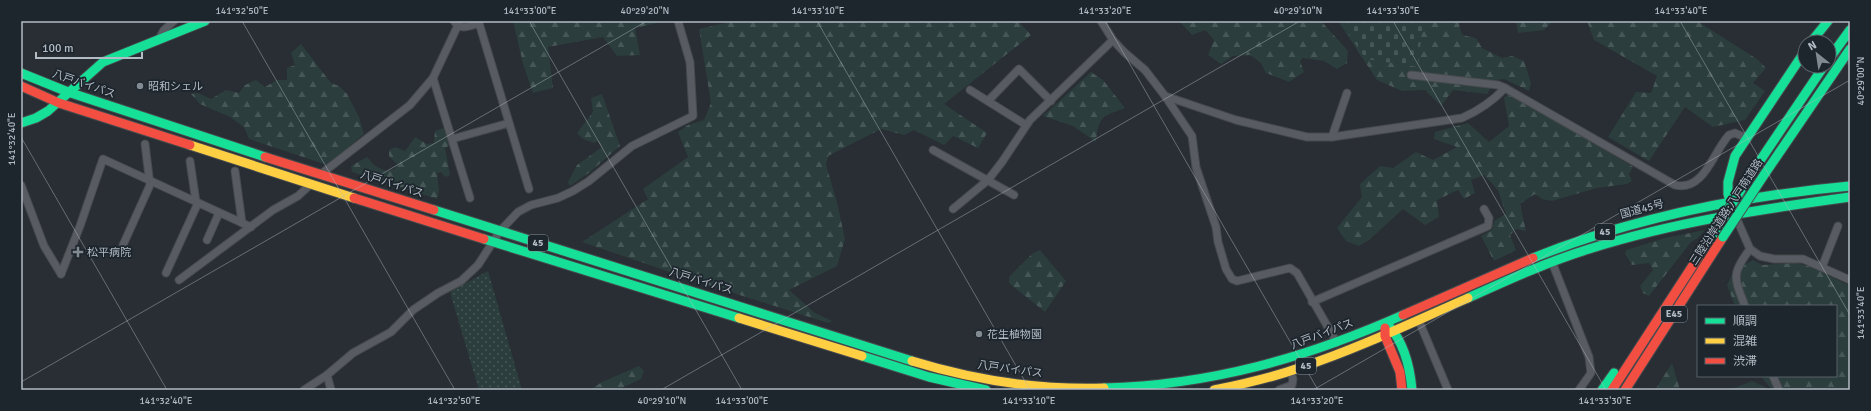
<svg xmlns="http://www.w3.org/2000/svg" width="1871" height="411" font-family="Signika,'Noto Sans JP',sans-serif">
<style>
.grass{fill:url(#grass-dots)}
.forest{fill:url(#forest-firs)}
.cemetery{fill:url(#cemetery-stones)}
.garden{fill:#2b3d3d}
.lines{fill:none;stroke-linecap:round;stroke-linejoin:round}
.street-tunnel{stroke:#3d4349;stroke-width:7;stroke-dasharray:7 3.5;stroke-linecap:butt}
.street-casing{stroke:#464a4e;stroke-width:9}
.fast-casing{stroke:#464a4e;stroke-width:11}
.slow-casing{stroke:#464a4e;stroke-width:11}
.jam-casing{stroke:#464a4e;stroke-width:11}
.street{stroke:#585c62;stroke-width:7}
.fast{stroke:#16e098;stroke-width:9}
.slow{stroke:#ffcf43;stroke-width:9}
.jam{stroke:#f24e42;stroke-width:9}
.fast-bridge-casing{stroke:#454a4f;stroke-width:11;stroke-linecap:butt}
.fast-bridge{stroke:#16e098;stroke-width:9}
.ticks{fill:none;stroke:#b3bbc4;stroke-width:1;stroke-opacity:0.45}
.poi-dot{fill:#828a91;stroke:#1d252d;stroke-width:1.5}
.labels{text-anchor:middle;dominant-baseline:central;stroke-width:3.5;stroke-linejoin:round;paint-order:stroke}
.shield{fill:#1d252d;stroke:#868e97;stroke-width:1}
.shield-label{font-size:10px;font-weight:bold;fill:#b3bbc4}
.street-label{font-size:11px;fill:#b3bbc4;stroke:#1d252d}
.poi-label{font-size:11px;fill:#b3bbc4;stroke:#1d252d;text-anchor:start}
.neatline{fill:none;stroke:#b3bbc4;stroke-width:1.5}
.ticks-label{font-size:10px;text-anchor:middle;fill:#b3bbc4}
</style>
<defs>
<pattern id="grass-dots" width="8" height="8" patternUnits="userSpaceOnUse"><rect width="8" height="8" fill="#2b3d3d"/><path d="M2 2h.1M6 6h.1" fill="none" stroke="#475757" stroke-width="1.8" stroke-linecap="round"/></pattern>
<pattern id="forest-firs" width="22" height="20" patternUnits="userSpaceOnUse"><rect width="22" height="20" fill="#2b3d3d"/><path d="M5 1l3.5 6h-7zM16 11l3.5 6h-7z" fill="#475757"/></pattern>
<pattern id="cemetery-stones" width="16" height="16" patternUnits="userSpaceOnUse"><rect width="16" height="16" fill="#2b3d3d"/><path d="M2 7V4a2 2 0 0 1 4 0v3zM10 15v-3a2 2 0 0 1 4 0v3z" fill="#475757"/></pattern>
</defs>
<rect width="100%" height="100%" fill="#282e33"/>
<polygon class="grass" points="488,271 522,390 479,390 451,296 451,291"/>
<g class="forest">
<polygon points="513,21 666,21 635,28 640,55 617,56 603,37 548,47 553,88 533,93 523,64"/>
<polygon points="734,21 1018,21 1031,35 944,104 987,133 978,148 953,136 944,145 914,130 904,135 881,129 828,156 826,165 837,202 845,239 837,266 789,290 815,313 832,321 828,323 702,283 582,242 648,199 643,189 688,157 678,132 688,125 704,120 711,103 699,29"/>
<polygon points="1179,21 1321,21 1348,51 1347,63 1337,69 1324,61 1303,58 1300,61 1304,72 1289,82 1266,73 1261,63 1250,55 1233,56 1221,64 1208,55 1214,40 1205,30 1192,35"/>
<polygon points="1338,21 1458,21 1462,35 1476,38 1482,48 1502,58 1512,56 1524,61 1531,83 1529,91 1504,79 1496,80 1487,94 1453,90 1441,106 1425,90 1402,91 1377,80"/>
<polygon points="1516,21 1553,21 1544,30 1518,33"/>
<polygon points="1587,21 1697,21 1757,59 1766,68 1753,83 1765,91 1745,120 1713,127 1685,107 1649,161 1608,137 1636,92 1651,93 1657,76 1594,40"/>
<polygon points="301,44 331,83 339,86 347,94 359,117 364,134 327,165 249,139 244,127 230,117 200,104 191,94 198,93 211,99 226,90 239,93 245,85 256,80 265,87 277,80 287,80 287,68 295,65 291,53"/>
<path d="M 1091,72 L 1103,80 L 1125,108 C 1101,117 1099,116 1096,142 L 1073,126 L 1043,116 Z"/>
<polygon points="1509,93 1633,167 1629,174 1632,181 1627,184 1597,188 1552,201 1542,199 1535,194 1520,204 1526,231 1516,229 1510,235 1516,250 1494,261 1481,236 1492,230 1494,221 1506,214 1498,190 1484,175 1471,180 1475,193 1464,199 1458,190 1437,200 1439,217 1425,225 1403,209 1369,240 1359,246 1346,241 1337,228 1362,197 1360,184 1380,166 1393,168 1416,152 1433,160 1457,147 1434,139 1435,132 1468,123 1489,142 1509,126 1504,98"/>
<polygon points="602,94 620,146 590,172 570,186 568,182 577,165 602,147 598,141 594,143 583,139 577,133 593,112 591,98"/>
<polygon points="444,128 450,145 445,148 450,175 445,177 441,172 437,173 439,191 437,199 352,172 351,166 367,157 375,166 386,171 394,169 397,164 389,156 389,150 395,147 405,151 415,137 427,144 434,143 435,131"/>
<polygon points="1705,230 1698,238 1691,242 1649,296 1643,293 1640,286 1653,270 1649,263 1632,265 1625,254 1626,250 1665,238"/>
<polygon points="1040,250 1066,281 1045,312 1009,283 1009,277 1033,253"/>
<polygon points="1753,260 1762,265 1794,263 1809,266 1850,286 1850,390 1772,390 1761,376 1836,376 1836,306 1735,306 1727,285 1735,270"/>
<polygon points="1672,363 1680,390 1655,390"/>
<polygon points="639,366 644,371 641,379 617,390 590,390 602,382"/>
</g>
<polygon class="cemetery" points="1339,21 1423,21 1418,67 1366,59"/>
<polygon class="garden" points="1752,381 1767,388 1768,390 1729,390"/>
<g class="lines">
<polyline class="street-tunnel" points="1829,49 1850,62"/>
<g class="street-casing">
<g id="street">
<path d="M 454,21 C 461,31 469,26 479,23 L 529,189"/>
<path d="M 1101,21 L 1113,40 L 1124,52 L 1145,70 L 1165,96 L 1236,120 L 1307,137 L 1332,137 L 1462,118 C 1480,110 1492,102 1505,88"/>
<polyline points="159,39 164,30 174,21"/>
<path d="M 1411,75 L 1498,85 L 1505,88 L 1675,185 C 1704,192 1713,152 1729,135 L 1735,133 L 1746,138"/>
<polyline points="433,78 470,198"/>
<polyline points="970,90 1026,125"/>
<polyline points="1165,96 1192,136 1196,167 1216,227 1218,242 1226,269 1232,279 1237,281 1290,268 1297,273 1337,343"/>
<polyline points="988,101 1019,69 1051,101"/>
<polyline points="1332,137 1347,93"/>
<polyline points="452,139 509,123"/>
<polyline points="933,150 1014,195"/>
<polyline points="190,161 196,202"/>
<polyline points="235,171 242,223"/>
<polyline points="321,174 410,105 433,78 460,21"/>
<polyline points="21,185 44,246 61,274"/>
<polyline points="953,209 988,180 1002,162 1030,120 1113,40"/>
<polyline points="1735,215 1750,249 1760,256 1774,259 1803,259 1850,280"/>
<polyline points="207,240 219,213"/>
<polyline points="123,245 150,185 145,144"/>
<polyline points="1552,262 1589,357 1591,373 1579,390"/>
<polyline points="1822,267 1838,226"/>
<polyline points="166,273 198,203"/>
<polyline points="61,274 80,226 103,159 251,227"/>
<polyline points="179,280 273,210 298,196 311,184"/>
<polyline points="1312,302 1488,226 1489,218 1484,209"/>
<path d="M 1745,306 C 1734,278 1731,274 1750,249"/>
<polyline points="1419,321 1448,390"/>
<polyline points="327,375 331,390"/>
<polyline points="1773,376 1779,390"/>
<polyline points="304,390 327,375 353,353 391,332 413,310 438,293 461,281 478,265 500,231 518,212 531,205 558,198 573,191 589,181 632,146 693,116 690,62 678,21"/>
<polyline points="1279,390 1292,385 1293,379 1291,372"/>
</g>
</g>
<g class="fast-casing">
<g id="fast">
<polyline points="1811,42 1828,21"/>
<polyline points="1829,59 1850,30"/>
<polyline points="21,73 68,92 265,157"/>
<polyline points="21,123 36,118 48,111 103,62 205,21"/>
<polyline points="1764,175 1850,49"/>
<polyline points="1749,177 1824,66"/>
<polyline points="1732,208 1728,194 1728,182 1735,156 1805,51"/>
<polyline points="434,210 912,361"/>
<polyline points="484,239 739,318"/>
<path d="M 1533,258 C 1635,217 1741,196 1850,186"/>
<path d="M 1468,298 C 1508,280 1547,262 1589,249 C 1674,222 1762,209 1850,197"/>
<path d="M 1389,326 C 1405,344 1410,367 1412,390"/>
<polyline points="862,356 929,377 986,390"/>
<path d="M 1104,388 C 1211,385 1306,358 1403,315"/>
<polyline points="1602,390 1614,373"/>
</g>
</g>
<g class="slow-casing">
<g id="slow">
<polyline points="190,145 354,198"/>
<polyline points="739,318 862,356"/>
<path d="M 912,361 C 974,380 1040,390 1104,388"/>
<path d="M 1214,390 C 1244,384 1274,377 1302,367 C 1359,348 1413,322 1468,298"/>
</g>
</g>
<g class="jam-casing">
<g id="jam">
<polyline points="21,86 59,103 190,145"/>
<polyline points="265,157 434,210"/>
<polyline points="354,198 484,239"/>
<polyline points="1403,315 1533,258"/>
<polyline points="1385,328 1385,336 1400,372 1402,390"/>
<polyline points="1612,390 1710,239"/>
<polyline points="1625,390 1723,237"/>
</g>
</g>
<use href="#street" class="street"/>
<use href="#fast" class="fast"/>
<use href="#slow" class="slow"/>
<use href="#jam" class="jam"/>
<g class="fast-bridge-casing">
<g id="fast-bridge">
<polyline points="1723,237 1764,175"/>
<polyline points="1710,239 1749,177"/>
</g>
</g>
<use href="#fast-bridge" class="fast-bridge"/>
</g>
<path class="ticks" d="M 242,21 L 455,390M 529,21 L 742,390M 817,21 L 1030,390M 1105,21 L 1318,390M 1393,21 L 1606,390M 1680,21 L 1850,315M 21,137 L 167,390M 21,382 L 647,21M 661,390 L 1300,21M 1313,390 L 1850,80"/>
<g class="poi-dot">
<circle cx="140" cy="86" r="4"/>
<path d="M76 246h4v4h4v4h-4v4h-4v-4h-4v-4h4z"/>
<circle cx="979" cy="334" r="4"/>
</g>
<g class="labels">
<g class="shield">
<rect x="1595" y="224" width="20" height="16" rx="3"/>
<rect x="528" y="235" width="20" height="16" rx="3"/>
<rect x="1661" y="306" width="26" height="16" rx="3"/>
<rect x="1296" y="358" width="20" height="16" rx="3"/>
</g>
<g class="shield-label">
<text x="1605" y="232">45</text>
<text x="538" y="243">45</text>
<text x="1674" y="314">E45</text>
<text x="1306" y="366">45</text>
</g>
<g class="street-label">
<text transform="translate(84 84) rotate(19)">八戸バイパス</text>
<text transform="translate(392 184) rotate(18)">八戸バイパス</text>
<text transform="translate(1642 209) rotate(-15)">国道45号</text>
<text transform="translate(1726 212) rotate(-57)">三陸沿岸道路;八戸南道路</text>
<text transform="translate(701 281) rotate(17)">八戸バイパス</text>
<text transform="translate(1322 334) rotate(-21)">八戸バイパス</text>
<text transform="translate(1010 369) rotate(8)">八戸バイパス</text>
</g>
<g class="poi-label">
<text x="148" y="86">昭和シェル</text>
<text x="87" y="252">松平病院</text>
<text x="987" y="334">花生植物園</text>
</g>
</g>
<rect width="1871" height="411" fill="none" stroke="#1d252d" stroke-width="44"/>
<rect x="1697" y="305" width="140" height="72" fill="#1d252d" stroke="#596169"/>
<rect x="1705" y="318" width="20" height="6" fill="#16e098" stroke="#596169"/>
<text x="1733" y="325" font-size="12" fill="#b3bbc4">順調</text>
<rect x="1705" y="338" width="20" height="6" fill="#ffcf43" stroke="#596169"/>
<text x="1733" y="345" font-size="12" fill="#b3bbc4">混雑</text>
<rect x="1705" y="358" width="20" height="6" fill="#f24e42" stroke="#596169"/>
<text x="1733" y="365" font-size="12" fill="#b3bbc4">渋滞</text>
<g transform="translate(1817 54) rotate(330)"><circle r="19" fill="#1d252d" stroke="#596169"/>
<path d="M0-3L7 15L0 10L-7 15Z" fill="#828a91"/>
<text y="-6" font-size="11" font-weight="bold" text-anchor="middle" fill="#b3bbc4">N</text>
</g>
<path d="M36 52v6h106v-6" fill="none" stroke="#b3bbc4" stroke-width="2"/>
<text x="42" y="52" font-size="12" fill="#b3bbc4" stroke="#1d252d" stroke-width="3" paint-order="stroke">100 m</text>
<rect x="22" y="22" width="1827" height="367" class="neatline"/>
<g class="ticks-label">
<text x="242" y="14">141°32'50"E</text>
<text x="530" y="14">141°33'00"E</text>
<text x="645" y="14">40°29'20"N</text>
<text x="818" y="14">141°33'10"E</text>
<text x="1105" y="14">141°33'20"E</text>
<text x="1298" y="14">40°29'10"N</text>
<text x="1393" y="14">141°33'30"E</text>
<text x="1681" y="14">141°33'40"E</text>
<text transform="translate(1860 81) rotate(-90)" y="4">40°29'00"N</text>
<text transform="translate(11 139) rotate(-90)" y="4">141°32'40"E</text>
<text transform="translate(1860 313) rotate(-90)" y="4">141°33'40"E</text>
<text x="166" y="404">141°32'40"E</text>
<text x="454" y="404">141°32'50"E</text>
<text x="662" y="404">40°29'10"N</text>
<text x="742" y="404">141°33'00"E</text>
<text x="1029" y="404">141°33'10"E</text>
<text x="1317" y="404">141°33'20"E</text>
<text x="1605" y="404">141°33'30"E</text>
</g>
</svg>
